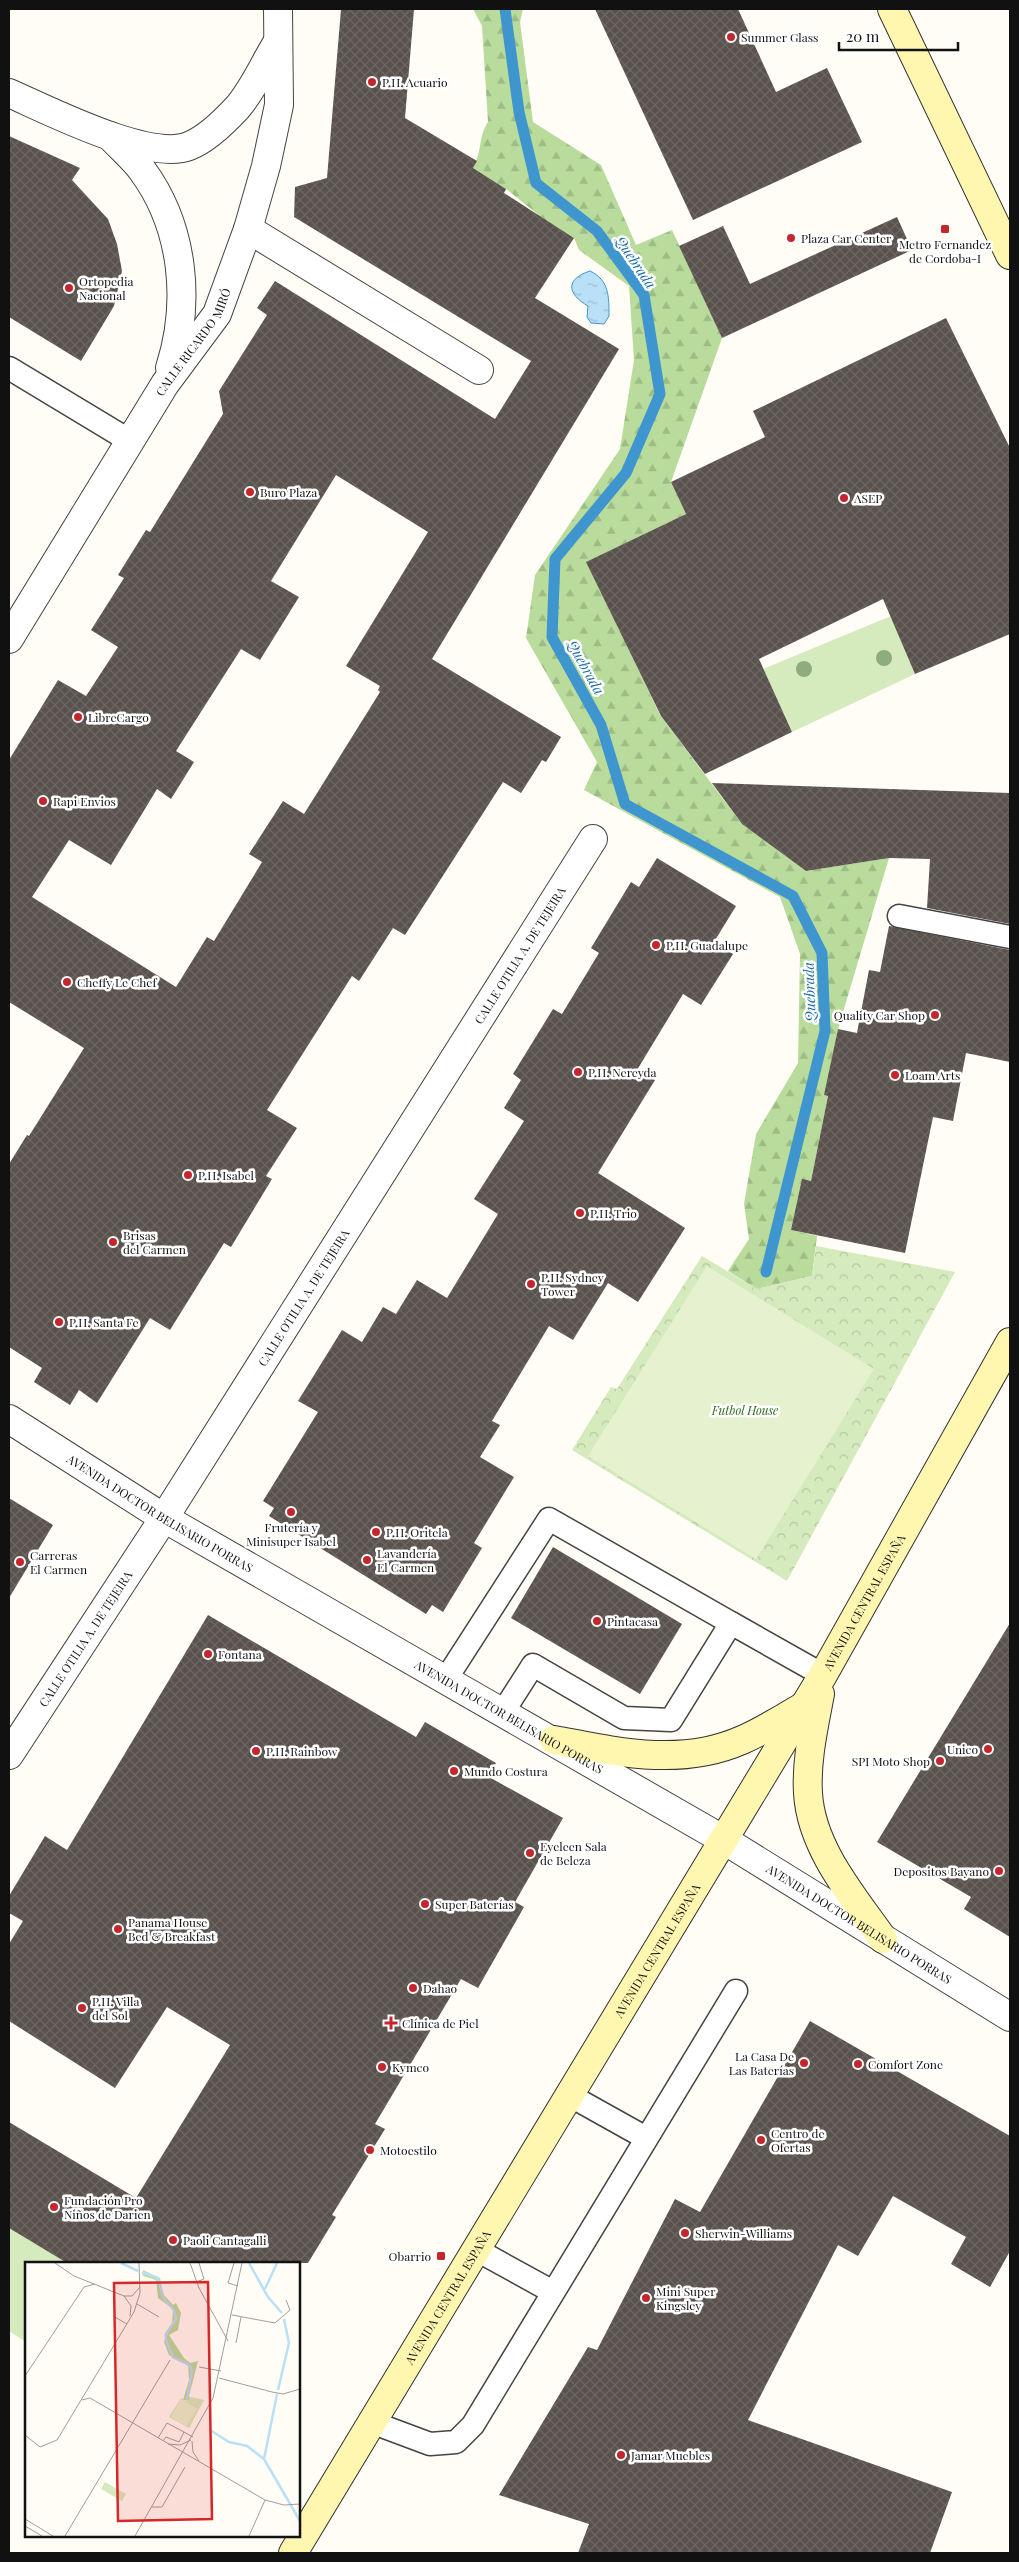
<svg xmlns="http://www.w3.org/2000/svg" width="1019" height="2562" font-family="'Playfair Display',serif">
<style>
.grass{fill:#d5ebbd}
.forest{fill:url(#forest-firs)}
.park{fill:url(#park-crowns)}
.pitch{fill:#e6f2cf}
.water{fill:url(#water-ripples);stroke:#3f96cf}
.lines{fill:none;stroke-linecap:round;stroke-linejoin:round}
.stream{stroke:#3f96cf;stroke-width:11}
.building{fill:url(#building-cross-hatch);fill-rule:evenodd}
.service-casing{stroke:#444;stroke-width:25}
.minor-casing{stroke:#444;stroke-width:30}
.tertiary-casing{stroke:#444;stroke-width:30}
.secondary-casing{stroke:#333;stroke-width:30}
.service{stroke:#fff;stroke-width:22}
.minor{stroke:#fff;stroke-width:28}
.tertiary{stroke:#fff;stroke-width:28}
.secondary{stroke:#fff6b0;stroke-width:28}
.tree{fill:#8dad7f}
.poi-dot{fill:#c4262e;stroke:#fff;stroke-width:2}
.labels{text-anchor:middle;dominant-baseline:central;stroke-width:5;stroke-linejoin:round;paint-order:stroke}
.poi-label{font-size:12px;fill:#111;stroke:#fff;text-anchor:start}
.street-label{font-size:12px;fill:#111;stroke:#fff}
.park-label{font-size:12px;font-style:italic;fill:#2f6b1f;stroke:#fff}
.water-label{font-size:14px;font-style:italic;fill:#1768a6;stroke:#fff}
.inset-river{fill:none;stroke:#b9e0f7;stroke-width:2.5}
.inset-road{fill:none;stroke:#a09f9a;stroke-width:1}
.view{fill:#d62828;fill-opacity:0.15;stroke:#d62828;stroke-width:2.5}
.inset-edge{fill:none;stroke:#111;stroke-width:2.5}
</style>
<defs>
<pattern id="forest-firs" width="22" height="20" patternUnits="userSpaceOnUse" patternTransform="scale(1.25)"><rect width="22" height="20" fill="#b9dc9c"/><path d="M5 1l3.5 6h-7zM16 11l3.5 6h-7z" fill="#9ebc85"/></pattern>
<pattern id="park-crowns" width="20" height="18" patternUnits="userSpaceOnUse" patternTransform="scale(1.25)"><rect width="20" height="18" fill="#d5ebbd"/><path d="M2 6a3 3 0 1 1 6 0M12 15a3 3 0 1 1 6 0" fill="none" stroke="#b6c8a1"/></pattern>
<pattern id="water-ripples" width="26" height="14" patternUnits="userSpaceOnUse" patternTransform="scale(1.25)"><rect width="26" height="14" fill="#b9e0f7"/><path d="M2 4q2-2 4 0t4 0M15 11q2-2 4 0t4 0" fill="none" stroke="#9ebfd3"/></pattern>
<pattern id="building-cross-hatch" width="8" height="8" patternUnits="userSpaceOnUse" patternTransform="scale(1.25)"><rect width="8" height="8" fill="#5a524d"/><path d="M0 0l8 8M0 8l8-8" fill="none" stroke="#6d6662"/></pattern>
</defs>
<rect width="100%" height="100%" fill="#fffdf5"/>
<g class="grass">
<polygon points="891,616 915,674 792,732 763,669"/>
<polygon points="9,2228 67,2263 26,2263 26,2342 9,2331"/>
</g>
<path class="forest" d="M 473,9 L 523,9 L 520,22 L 533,122 L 601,165 L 636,245 L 672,230 L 722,338 L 671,482 L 686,514 L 587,562 L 660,715 L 742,824 L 806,871 L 889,858 L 838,1029 L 825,1095 L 828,1096 L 811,1181 L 791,1230 L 817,1236 L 812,1276 L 757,1289 L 728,1271 L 749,1239 L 744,1204 L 756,1134 L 798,1063 L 800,954 L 780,897 L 584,790 L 597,762 L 526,638 L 535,575 L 620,449 L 634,360 L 629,286 L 579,250 L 574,238 L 541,217 L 506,189 L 473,168 C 482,154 478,137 488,122 L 482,26 Z"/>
<polygon class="park" points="816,1246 955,1272 787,1581 572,1450 611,1387 617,1389 702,1256 757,1289 812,1276"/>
<polygon class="pitch" points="707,1266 874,1369 756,1559 588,1456"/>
<path class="water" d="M 590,271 C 609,280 609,296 609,316 L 604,324 L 591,323 L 587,317 L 588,306 C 567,294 565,279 590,271 Z"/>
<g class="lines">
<polyline class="stream" points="505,9 519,112 536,183 597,231 644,295 660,394 626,473 555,559 552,637 601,725 625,804 793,896 822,953 825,1031 766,1272"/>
</g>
<g class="building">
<path d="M 341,9 L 414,9 L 405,118 L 477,161 L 473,168 L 506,189 L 504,193 L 574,238 L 535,298 L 619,349 L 432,659 L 561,737 L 546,762 L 542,760 L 521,793 L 503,782 L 405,935 L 393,928 L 359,981 L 352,976 L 267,1110 L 297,1128 L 266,1176 L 272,1179 L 231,1247 L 224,1243 L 170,1330 L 150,1318 L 97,1403 L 79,1390 L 70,1405 L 34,1382 L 42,1368 L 9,1347 L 9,1164 L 27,1135 L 29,1136 L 84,1048 L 9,1002 L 9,760 L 58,680 L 86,696 L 118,647 L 91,630 L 124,578 L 118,575 L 146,530 L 150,532 L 223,414 L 219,391 L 267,315 L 257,308 L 275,281 L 495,419 L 531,361 L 294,217 L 295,187 L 327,178 ZM 336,475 L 428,532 L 346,666 L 380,686 L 378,690 L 380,692 L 304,814 L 283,801 L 249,854 L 262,862 L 214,941 L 207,937 L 176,987 L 32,897 L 69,840 L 111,865 L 157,789 L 171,799 L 194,762 L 176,751 L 241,649 L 260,660 L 299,597 L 271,581 Z"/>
<polygon points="595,9 738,9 776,92 827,68 862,142 693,220"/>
<polygon points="9,136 80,168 72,180 108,219 117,244 122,271 114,306 81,361 9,317"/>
<polygon points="897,217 912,250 722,338 679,246 723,226 750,284"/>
<polygon points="946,318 1010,448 1010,634 915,674 883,599 759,659 792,732 705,774 661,716 586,562 686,514 671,482 765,437 753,411"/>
<polygon points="712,783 1010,793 1010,924 927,908 930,859 889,858 806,871 742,824"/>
<polygon points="657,858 736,906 714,942 733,954 701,1005 683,994 637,1070 655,1080 598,1173 685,1228 638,1302 608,1283 573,1340 549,1326 492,1421 500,1425 480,1457 514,1477 474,1543 482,1548 443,1612 432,1605 426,1614 269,1516 274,1508 263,1501 318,1412 298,1401 342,1330 362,1342 383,1307 396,1314 417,1280 447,1298 498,1214 474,1199 524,1121 504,1108 521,1080 513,1074 553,1009 562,1014 599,953 591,948 631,882 639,887"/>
<polygon points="889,926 1010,950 1010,1062 966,1053 953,1121 933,1117 905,1253 791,1230 802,1179 811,1181 828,1096 824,1095 838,1029 857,1033 869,970 880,972"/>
<polygon points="9,1498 53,1525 9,1598"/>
<polygon points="553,1547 682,1624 640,1694 511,1618"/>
<polygon points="208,1615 416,1737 425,1722 496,1763 489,1777 563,1818 515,1902 524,1907 478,1988 461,1979 375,2124 385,2129 332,2215 336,2217 308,2263 67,2263 9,2228 9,2122 136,2198 230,2045 167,2007 115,2088 9,2021 9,1944 23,1921 9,1913 9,1896 45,1836 67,1850"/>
<polygon points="1010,1623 1010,1937 964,1909 971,1897 877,1842"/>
<polygon points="810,2021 1010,2136 1010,2251 990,2287 951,2264 966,2237 893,2196 858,2256 838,2245 748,2420 952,2492 930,2553 578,2553 589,2524 499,2495 588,2347 597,2350 675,2199 700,2212"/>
</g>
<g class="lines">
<g class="service-casing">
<g id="service">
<polyline points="9,368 130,441"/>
<polyline points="899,916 1010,937"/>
<polyline points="446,1679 549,1519 731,1623"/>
<polyline points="503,1712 533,1665 624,1718 671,1720 731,1623 823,1675"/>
<polyline points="569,2095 646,2138"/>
<polyline points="475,2249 553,2292"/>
<polyline points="371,2422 430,2444 456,2442 473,2425 736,1991"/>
</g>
</g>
<g class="minor-casing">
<g id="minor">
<path d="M 9,93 C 48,110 149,162 189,146 C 207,139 224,122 237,108 C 253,90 264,64 277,43"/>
<path d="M 110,136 C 120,147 133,158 142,170 C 184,227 191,302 170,368"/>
<polyline points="248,229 479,370"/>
<path id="s1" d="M 9,639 L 165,384 L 217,314 L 248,229 L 266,166 L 279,105 L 278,9"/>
<path id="s2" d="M 9,1419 L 164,1518 L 724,1840"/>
<path id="s3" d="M 9,1755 L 164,1518 L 593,839"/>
</g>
</g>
<g class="tertiary-casing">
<g id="tertiary">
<path id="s4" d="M 724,1840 L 1010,2017"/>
</g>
</g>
<g class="secondary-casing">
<g id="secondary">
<polyline points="892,9 1010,255"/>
<path d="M 820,1694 C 814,1726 806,1760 808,1793 C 811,1848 853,1896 883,1939"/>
<path d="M 554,1740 C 617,1752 681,1767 742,1740 C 763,1731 782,1719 802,1707"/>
<path id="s5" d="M 293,2553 L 823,1675 L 1010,1342"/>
</g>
</g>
<use href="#service" class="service"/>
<use href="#minor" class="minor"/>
<use href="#tertiary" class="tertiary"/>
<use href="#secondary" class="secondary"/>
</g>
<g class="tree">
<circle cx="884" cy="658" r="8"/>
<circle cx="804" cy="669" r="8"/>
</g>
<g class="poi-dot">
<circle cx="731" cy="37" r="5"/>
<circle cx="372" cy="82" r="5"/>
<rect x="940" y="224" width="10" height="10" rx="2.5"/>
<circle cx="791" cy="238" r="5"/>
<circle cx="69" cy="288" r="5"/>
<circle cx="250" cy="492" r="5"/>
<circle cx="844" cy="498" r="5"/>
<circle cx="78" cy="717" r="5"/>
<circle cx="43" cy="801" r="5"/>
<circle cx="656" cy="945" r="5"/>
<circle cx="67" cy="982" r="5"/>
<circle cx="935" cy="1015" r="5"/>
<circle cx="578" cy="1072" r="5"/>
<circle cx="895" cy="1075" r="5"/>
<circle cx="188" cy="1175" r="5"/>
<circle cx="580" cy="1213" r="5"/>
<circle cx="113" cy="1242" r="5"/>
<circle cx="531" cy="1284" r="5"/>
<circle cx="59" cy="1322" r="5"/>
<circle cx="291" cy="1512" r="5"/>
<circle cx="376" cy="1532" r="5"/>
<circle cx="367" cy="1560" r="5"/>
<circle cx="20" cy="1562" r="5"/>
<circle cx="597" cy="1621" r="5"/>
<circle cx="208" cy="1654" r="5"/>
<circle cx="988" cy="1749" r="5"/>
<circle cx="256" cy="1751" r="5"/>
<circle cx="940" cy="1761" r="5"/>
<circle cx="454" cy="1771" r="5"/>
<circle cx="530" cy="1853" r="5"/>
<circle cx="999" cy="1871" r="5"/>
<circle cx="425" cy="1904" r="5"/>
<circle cx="118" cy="1929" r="5"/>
<circle cx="413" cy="1988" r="5"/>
<circle cx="82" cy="2008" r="5"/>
<path d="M388.5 2015.5h5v5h5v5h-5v5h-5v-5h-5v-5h5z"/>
<circle cx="804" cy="2063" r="5"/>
<circle cx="858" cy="2064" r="5"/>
<circle cx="382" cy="2067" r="5"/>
<circle cx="761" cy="2140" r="5"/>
<circle cx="370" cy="2150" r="5"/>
<circle cx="54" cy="2207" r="5"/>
<circle cx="685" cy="2233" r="5"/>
<circle cx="173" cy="2240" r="5"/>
<rect x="436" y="2251" width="10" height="10" rx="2.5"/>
<circle cx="646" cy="2298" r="5"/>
<circle cx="621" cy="2455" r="5"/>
</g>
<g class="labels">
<g class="poi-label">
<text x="741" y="37">Summer Glass</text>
<text x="382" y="82">P.H. Acuario</text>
<text x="801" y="238">Plaza Car Center</text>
<text x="945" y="244" text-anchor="middle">Metro Fernandez<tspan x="945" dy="14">de Cordoba-I</tspan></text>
<text x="79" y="281">Ortopedia<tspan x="79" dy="14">Nacional</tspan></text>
<text x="260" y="492">Buro Plaza</text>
<text x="854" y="498">ASEP</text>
<text x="88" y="717">LibreCargo</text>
<text x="53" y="801">Rapi Envios</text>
<text x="666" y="945">P.H. Guadalupe</text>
<text x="77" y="982">Cheffy Le Chef</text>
<text x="925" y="1015" text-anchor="end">Quality Car Shop</text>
<text x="588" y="1072">P.H. Nereyda</text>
<text x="905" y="1075">Loam Arts</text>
<text x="198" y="1175">P.H. Isabel</text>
<text x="590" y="1213">P.H. Trio</text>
<text x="123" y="1235">Brisas<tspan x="123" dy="14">del Carmen</tspan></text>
<text x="541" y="1277">P.H. Sydney<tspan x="541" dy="14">Tower</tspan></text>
<text x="69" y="1322">P.H. Santa Fe</text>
<text x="291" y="1527" text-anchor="middle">Frutería y<tspan x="291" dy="14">Minisuper Isabel</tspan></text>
<text x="386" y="1532">P.H. Oritela</text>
<text x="377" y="1553">Lavandería<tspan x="377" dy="14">El Carmen</tspan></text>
<text x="30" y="1555">Carreras<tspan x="30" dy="14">El Carmen</tspan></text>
<text x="607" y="1621">Pintacasa</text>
<text x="218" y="1654">Fontana</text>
<text x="978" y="1749" text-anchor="end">Unico</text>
<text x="266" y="1751">P.H. Rainbow</text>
<text x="930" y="1761" text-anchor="end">SPI Moto Shop</text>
<text x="464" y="1771">Mundo Costura</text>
<text x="540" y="1846">Eyeleen Sala<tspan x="540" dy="14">de Beleza</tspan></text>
<text x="989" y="1871" text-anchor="end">Depositos Bayano</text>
<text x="435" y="1904">Super Baterías</text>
<text x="128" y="1922">Panama House<tspan x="128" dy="14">Bed &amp; Breakfast</tspan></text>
<text x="423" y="1988">Dahao</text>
<text x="92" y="2001">P.H. Villa<tspan x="92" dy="14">del Sol</tspan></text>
<text x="402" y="2023">Clínica de Piel</text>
<text x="794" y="2056" text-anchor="end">La Casa De<tspan x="794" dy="14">Las Baterías</tspan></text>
<text x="868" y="2064">Comfort Zone</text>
<text x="392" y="2067">Kymco</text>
<text x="771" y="2133">Centro de<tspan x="771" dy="14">Ofertas</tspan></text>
<text x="380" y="2150">Motoestilo</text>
<text x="64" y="2200">Fundación Pro<tspan x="64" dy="14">Niños de Darien</tspan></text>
<text x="695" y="2233">Sherwin-Williams</text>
<text x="183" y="2240">Paoli Cantagalli</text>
<text x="431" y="2256" text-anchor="end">Obarrio</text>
<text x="656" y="2291">Mini Super<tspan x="656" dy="14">Kingsley</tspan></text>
<text x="631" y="2455">Jamar Muebles</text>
</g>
<g class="street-label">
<text stroke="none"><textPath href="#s1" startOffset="350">CALLE RICARDO MIRÓ</textPath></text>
<text stroke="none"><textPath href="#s3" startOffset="949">CALLE OTILIA A. DE TEJEIRA</textPath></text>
<text stroke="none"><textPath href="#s3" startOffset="544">CALLE OTILIA A. DE TEJEIRA</textPath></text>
<text stroke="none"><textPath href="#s2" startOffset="178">AVENIDA DOCTOR BELISARIO PORRAS</textPath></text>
<text stroke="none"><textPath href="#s5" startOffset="1109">AVENIDA CENTRAL ESPAÑA</textPath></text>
<text stroke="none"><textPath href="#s3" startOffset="139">CALLE OTILIA A. DE TEJEIRA</textPath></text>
<text stroke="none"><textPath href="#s2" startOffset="582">AVENIDA DOCTOR BELISARIO PORRAS</textPath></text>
<text stroke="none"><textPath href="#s4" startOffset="159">AVENIDA DOCTOR BELISARIO PORRAS</textPath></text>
<text stroke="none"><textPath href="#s5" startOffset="704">AVENIDA CENTRAL ESPAÑA</textPath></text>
<text stroke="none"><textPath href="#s5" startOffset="299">AVENIDA CENTRAL ESPAÑA</textPath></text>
</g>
<g class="park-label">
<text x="745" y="1410">Futbol House</text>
</g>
<g class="water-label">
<text transform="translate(636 262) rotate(56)">Quebrada</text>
<text transform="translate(586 667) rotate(61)">Quebrada</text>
<text transform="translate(809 992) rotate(-92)">Quebrada</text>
</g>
</g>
<g transform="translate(25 2262)">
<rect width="275" height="275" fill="#fffdf5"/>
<path d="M 80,220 L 101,232 L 97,239 L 76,227 Z" fill="#d5ebbd"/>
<path d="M 118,8 L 135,16 L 138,32 L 148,43 L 151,41 L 156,51 L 153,68 L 144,73 L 159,96 L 165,101 L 173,99 L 164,134 L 166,138 L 158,138 L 164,118 L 163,103 L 144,93 L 139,80 L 147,62 L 148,47 L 133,36 L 131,18 L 118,14 Z" fill="#b9dc9c"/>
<path d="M 166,135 L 179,138 L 164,166 L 144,155 L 156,136 L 161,139 Z" fill="#d5ebbd"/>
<path d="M 156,137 L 172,147 L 161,164 L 146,155 Z" fill="#e6f2cf"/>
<path class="inset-river" d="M 96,1 L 113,9M 224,1 L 243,35 L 257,51M 117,10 L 133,16 L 139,37 L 149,48 L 151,57 L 141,72 L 141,79 L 148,95 L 164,103 L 167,108 L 162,138M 240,27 L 252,1M 253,128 L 264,81 L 259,57M 185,168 L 204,180 L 222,184 L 239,197 L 252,132M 239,197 L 275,259"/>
<path class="inset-road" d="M 30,1 L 49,14 L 99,34 L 107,34 L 115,25M 165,1 L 174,26 L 203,79M 209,1 L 203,21 L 213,24M 171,20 L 179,17 L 174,1M 99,34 L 106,44 L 105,54M 112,42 L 134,55M 207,53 L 250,61 L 265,48 L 261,38M 88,54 L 102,62M 211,81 L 216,55M 174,105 L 196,109M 0,114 L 59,25 L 70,22M 194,116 L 247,130 L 258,132 L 275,127M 57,138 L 65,136 L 240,238 L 259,243 L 275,242M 0,173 L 15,185 L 32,178 L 109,50 L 115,31 L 114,1M 133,176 L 142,161 L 159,170M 138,179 L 141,175 L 154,180 L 159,170 L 168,175M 167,179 L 168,190 L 174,199M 143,182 L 155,183 L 166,178M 127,245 L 137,245 L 160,205M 0,257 L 28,274M 0,264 L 17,274M 40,274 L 145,98M 110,274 L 188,136 L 217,1M 224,274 L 240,238"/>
<path class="view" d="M 183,20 L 187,257 L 93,259 L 89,21 Z"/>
<rect width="275" height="275" class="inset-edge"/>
</g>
<rect width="1019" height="2562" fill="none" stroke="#111111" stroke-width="20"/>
<path d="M839 42v8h119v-8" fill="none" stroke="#111111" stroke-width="2.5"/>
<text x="846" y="42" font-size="15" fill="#111111" stroke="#ffffff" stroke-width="4" paint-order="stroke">20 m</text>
</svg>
